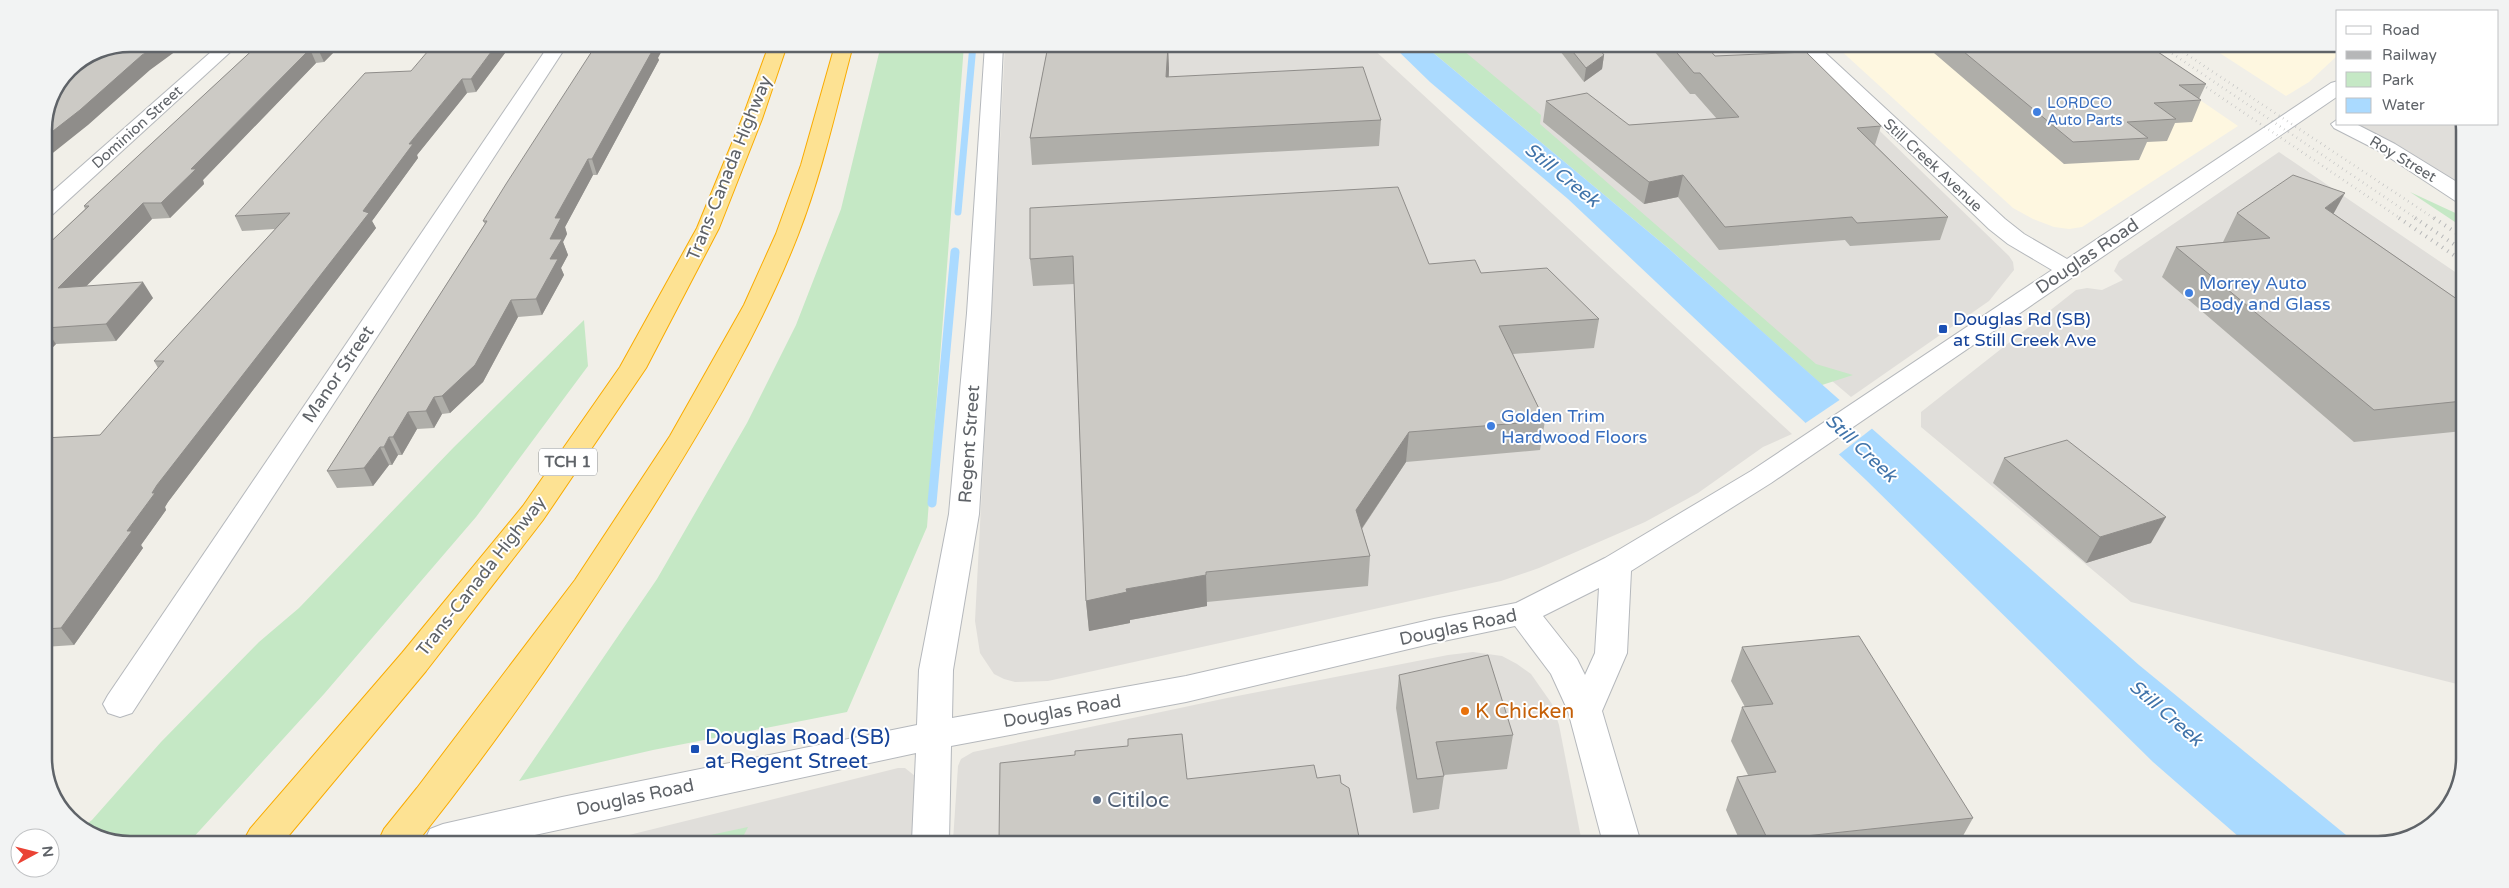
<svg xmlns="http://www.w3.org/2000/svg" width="2509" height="888" font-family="'Varela Round',sans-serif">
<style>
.commercial{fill:#fef7e0}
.industrial{fill:#e0deda}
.green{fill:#c5e8c5}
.water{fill:#aadaff}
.pier{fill:#f1efe8}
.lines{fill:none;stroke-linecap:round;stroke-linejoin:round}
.stream-far1{stroke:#aadaff;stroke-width:7}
.stream{stroke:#aadaff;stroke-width:9}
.minor-casing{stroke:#b5b8bc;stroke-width:2}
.highway-casing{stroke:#f9ab00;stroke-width:2}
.minor{fill:#fff;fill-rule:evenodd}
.highway{fill:#fde293;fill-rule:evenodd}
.rail-far1{stroke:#b6b7b8;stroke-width:2.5;stroke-dasharray:0.5 4.5;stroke-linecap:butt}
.rail{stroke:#b6b7b8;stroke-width:4;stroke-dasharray:1 5.5;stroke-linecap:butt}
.wall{fill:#afaea9}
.shaded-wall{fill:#8f8d8a}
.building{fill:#cccac5;stroke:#8f8d8a}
.shop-dot{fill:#3f7fe0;stroke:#fff;stroke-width:2}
.transit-dot{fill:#1a4fb4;stroke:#fff;stroke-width:2}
.food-dot{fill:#e8710a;stroke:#fff;stroke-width:2}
.service-dot{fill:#5c6f8a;stroke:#fff;stroke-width:2}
.labels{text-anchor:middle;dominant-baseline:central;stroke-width:4;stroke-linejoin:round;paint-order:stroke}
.far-shop-label{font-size:15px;fill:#366cbe;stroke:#fff;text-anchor:start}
.far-street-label{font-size:15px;fill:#5f6368;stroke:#fff}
.shield{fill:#fff;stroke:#8f9295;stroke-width:1}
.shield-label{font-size:16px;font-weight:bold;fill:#5f6368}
.street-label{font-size:18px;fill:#5f6368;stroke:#fff}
.shop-label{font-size:18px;fill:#366cbe;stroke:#fff;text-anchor:start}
.transit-label{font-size:18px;fill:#164399;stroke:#fff;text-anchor:start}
.water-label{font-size:19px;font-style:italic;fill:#4174aa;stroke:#fff}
.near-food-label{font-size:21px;fill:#c56008;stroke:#fff;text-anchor:start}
.near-transit-label{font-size:21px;fill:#164399;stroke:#fff;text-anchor:start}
.near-service-label{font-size:21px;fill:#4e5e75;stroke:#fff;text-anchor:start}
.rim{fill:none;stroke:#5f6368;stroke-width:2.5}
</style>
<rect width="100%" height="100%" fill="#f1efe8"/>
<g class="commercial">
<polygon points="1837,47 2124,48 2238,126 2082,227 2069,229 2054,227 2033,219 2013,208"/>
<polygon points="2212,48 2338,48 2338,55 2309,82 2286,96"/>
</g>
<g class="industrial">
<polygon points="1005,45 1370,46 1792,434 1763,447 1698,493 1645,522 1539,568 1501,581 1048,681 1015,682 1004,679 994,674 980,653 975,621"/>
<polygon points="1438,46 1793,47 2009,256 2013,262 2014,270 1989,301 1851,397"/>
<polygon points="2358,124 2465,124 2465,188 2392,143"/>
<polygon points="2279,152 2464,278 2461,685 2131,602 1921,427 1921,412 2076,290 2087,288 2102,290 2123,280 2114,271 2119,261"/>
<polygon points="1473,652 1502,656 1517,664 1531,674 1552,704 1559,725 1582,843 953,841 958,766 961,759 973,752 1227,698 1448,655"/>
<polygon points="898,768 905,768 915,776 921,801 916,841 605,841"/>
</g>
<g class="green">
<polygon points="881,45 964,45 927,527 847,712 653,750 519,781 657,579 747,423 796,325 841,209"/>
<polygon points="1425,46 1458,46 1541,115 1540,124 1816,364 1853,375 1822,385 1668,248"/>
<polygon points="2410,192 2464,217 2464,228"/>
<polygon points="584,320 588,366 476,517 324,694 191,840 103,840 84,826 92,820 161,742 259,642 299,608 454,447"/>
<polygon points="748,827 741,841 682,841"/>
</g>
<polygon class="water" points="1393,46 1425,46 1668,248 2139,665 2357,844 2247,844 2153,762 1866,480 1568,199 1430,82"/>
<polygon class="pier" points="1841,399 1874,427 1837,456 1804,424"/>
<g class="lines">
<polyline class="stream-far1" points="958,212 973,45"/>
<polyline class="stream" points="932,503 955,252"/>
<g class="minor-casing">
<g id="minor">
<polygon points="220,44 239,44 52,215 44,217 44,199"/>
<polygon points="549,45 567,45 132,713 120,717 108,713 103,704 108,695"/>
<path d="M 985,45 L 1003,45 L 991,313 L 979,514 L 953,670 L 952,718 L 1186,676 L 1434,619 L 1516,603 L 1605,558 L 1751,471 L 2052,270 L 2008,244 L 1989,229 L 1800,47 L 1819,47 L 2005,219 L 2024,234 L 2067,259 L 2331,83 L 2338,81 L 2338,96 L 1771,483 L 1631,571 L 1627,653 L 1602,711 L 1641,843 L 1603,843 L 1568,711 L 1551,674 L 1515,626 L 1434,643 L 1186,702 L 951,746 L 949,841 L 912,841 L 916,753 L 507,841 L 425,840 L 430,829 L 443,824 L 562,797 L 917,725 L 919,670 L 949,514 L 967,313 ZM 1599,588 L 1595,653 L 1585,675 L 1577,659 L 1543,616 Z"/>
<polygon points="2338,119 2338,124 2356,124 2395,144 2465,187 2465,203 2457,202 2381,152 2334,128 2331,124"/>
</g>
</g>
<g class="highway-casing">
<g id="highway">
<polygon points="769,45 787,45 762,119 719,228 646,368 543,520 426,671 285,840 244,840 250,829 402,653 523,506 620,367 697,228 742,119"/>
<path d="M 835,45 L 853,45 C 836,109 822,173 798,235 C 760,332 706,422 651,510 C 579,624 502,735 419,840 L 379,840 L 384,829 L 417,788 L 575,580 L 670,436 L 744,305 L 776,234 L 801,165 Z"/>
</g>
</g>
<use href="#minor" class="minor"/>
<use href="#highway" class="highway"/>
<g class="rail-far1">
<polyline points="2164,48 2417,219"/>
<polyline points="2183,52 2435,219"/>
<polyline points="2194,79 2401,219"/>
</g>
<g class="rail">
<polyline points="2399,218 2464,262"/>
<polyline points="2415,218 2464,251"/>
<polyline points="2434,218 2464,238"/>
</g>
</g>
<g class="wall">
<polygon points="259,44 342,44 324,62 316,63 203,180 204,184 170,218 152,219 86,286 153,298 116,341 56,344 53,347 44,347 44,248 85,209 84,206"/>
<polygon points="511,45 476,92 467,93 417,155 418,158 372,221 376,228 168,502 165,507 166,510 141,545 143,548 74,645 44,647 44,438 100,435 158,368 154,361 275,229 242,231 235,216 411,71"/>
<polygon points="1048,46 1079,46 1079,48 1168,46 1169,77 1381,120 1379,146 1032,165 1030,138"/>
<polygon points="1557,47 1598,47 1604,55 1602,69 1584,82"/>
<polygon points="1655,47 1707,47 1715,56 1881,126 1875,145 1948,217 1940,240 1850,246 1845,240 1719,250 1678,197 1644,204 1543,122 1546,101 1629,125 1717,119 1695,94 1690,94 1654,51"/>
<polygon points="1927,47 2152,48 2206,84 2199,99 2201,100 2192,122 2175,123 2167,141 2147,142 2139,160 2064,164"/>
<polygon points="658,58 659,60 597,175 593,175 565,227 567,234 563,242 568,255 561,268 564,275 542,315 518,317 483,382 450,413 442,414 434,428 417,429 402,455 398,455 392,465 389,465 373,486 337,488 327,471 485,224 483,221"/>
<polygon points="1030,208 1429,264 1481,273 1599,319 1594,348 1513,354 1545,421 1540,450 1406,462 1362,529 1370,556 1368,586 1207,602 1207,606 1130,620 1130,623 1089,631 1086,601 1074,284 1033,286 1030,259"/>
<polygon points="2237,213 2334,214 2464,304 2463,431 2354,442 2162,277 2176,247 2223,242"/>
<polygon points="2004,458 2151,543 2086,563 1993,483"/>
<polygon points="1742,647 1973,818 1959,843 1741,843 1726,810 1737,777 1748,775 1731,741 1742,707 1745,707 1731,681"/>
<polygon points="1399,675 1513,735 1507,769 1444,775 1439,809 1413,813 1396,708"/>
</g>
<g class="shaded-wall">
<polygon points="159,44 183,44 176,51 150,70 88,125 44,160 44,138 142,55"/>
<polygon points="322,44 342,44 324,62 318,49"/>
<polygon points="497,44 511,45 476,92 471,79"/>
<polygon points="654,45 665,45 658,58 659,60 597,175 592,159"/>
<polygon points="1168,46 1169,69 1167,103 1166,77"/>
<polygon points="310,49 316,63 203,180 204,184 170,218 161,203 191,169"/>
<polygon points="1604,55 1602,69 1584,82 1586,68"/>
<polygon points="462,79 467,93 417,155 418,158 372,221 376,228 168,502 165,507 166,510 141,545 143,548 74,645 61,628 157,485 363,211 409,144"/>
<polygon points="588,159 593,175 565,227 567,234 563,242 568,255 561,268 564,275 542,315 536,299 550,259 550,239 555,218"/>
<polygon points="1683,175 1678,197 1644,204 1649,182"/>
<polygon points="2345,193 2329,222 2325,208"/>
<polygon points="143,203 152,219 69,304 58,288"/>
<polygon points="143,282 153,298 116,341 106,324"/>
<polygon points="511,300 518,317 483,382 450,413 442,396"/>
<polygon points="44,328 45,328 56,344 53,347 44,333"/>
<polygon points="434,397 442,414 434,428 426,411"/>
<polygon points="408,412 417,429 402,455 393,437"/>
<polygon points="1409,432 1406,462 1354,540 1356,510"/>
<polygon points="389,437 398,455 392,465 384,447"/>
<polygon points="380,447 389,465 373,486 364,468"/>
<polygon points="2166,517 2151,543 2086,563 2100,537"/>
<polygon points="1206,575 1207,606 1130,620 1130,623 1089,631 1086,601 1126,589"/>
</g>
<g class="building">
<polygon points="131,44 159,44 142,55 80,110 44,138 44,125 69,69 98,50"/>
<polygon points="259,44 322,44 318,49 310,49 191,169 196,169 161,203 143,203 58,288 143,282 106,324 45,328 44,328 44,248 89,206 84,206"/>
<polygon points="434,44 497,44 471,79 462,79 409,144 413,144 363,211 369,213 157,485 152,493 155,493 127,531 132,531 61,628 44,629 44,438 100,435 164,361 154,361 290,213 235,216 365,73 411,71"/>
<polygon points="596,45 654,45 653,46 655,46 592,159 588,159 555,218 561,218 550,239 562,239 550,259 558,259 536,299 511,300 475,365 442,396 434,397 426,411 408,412 393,437 389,437 384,447 380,447 364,468 327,471 487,221 483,221 506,184"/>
<polygon points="1048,46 1078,46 1078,48 1138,46 1168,46 1166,77 1363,67 1381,120 1030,138"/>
<polygon points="1569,47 1598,47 1604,55 1586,68"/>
<polygon points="1672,47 1707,47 1715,56 1806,52 1881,126 1857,128 1948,217 1857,223 1852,217 1725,227 1683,175 1649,182 1546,101 1587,93 1629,125 1739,117 1700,73 1694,73"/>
<polygon points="1958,47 2152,48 2206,84 2179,85 2201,100 2154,103 2176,119 2127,122 2148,138 2073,142"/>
<polygon points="2293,175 2345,193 2325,208 2464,304 2463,401 2374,410 2176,247 2270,238 2237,213"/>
<polygon points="1398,187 1429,264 1475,260 1481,273 1547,268 1599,319 1499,326 1545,421 1409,432 1356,510 1370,556 1206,572 1206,575 1126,589 1127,592 1086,601 1073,256 1030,259 1030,208"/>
<polygon points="2067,440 2166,517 2100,537 2004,458"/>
<polygon points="1859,636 1973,818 1768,840 1737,777 1776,772 1742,707 1773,704 1742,647"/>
<polygon points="1488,655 1513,735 1436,742 1444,776 1417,779 1399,675"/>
<polygon points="1182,734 1187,779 1314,765 1317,778 1340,775 1341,783 1349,788 1360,842 999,842 1000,763 1075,755 1075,751 1128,746 1128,739"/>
</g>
<g class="shop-dot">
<circle cx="2037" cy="112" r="5"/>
<circle cx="2189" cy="293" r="5"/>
<circle cx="1491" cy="426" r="5"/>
</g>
<g class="transit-dot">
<rect x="1938" y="324" width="10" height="10" rx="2.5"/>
<rect x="690" y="744" width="10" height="10" rx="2.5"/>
</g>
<circle class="food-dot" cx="1465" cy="711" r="5"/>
<circle class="service-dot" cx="1097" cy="800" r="5"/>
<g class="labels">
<g class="far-shop-label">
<text x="2047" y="103">LORDCO<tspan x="2047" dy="17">Auto Parts</tspan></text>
</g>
<g class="far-street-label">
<text transform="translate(137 127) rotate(-42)">Dominion Street</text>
<text transform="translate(2403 159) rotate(31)">Roy Street</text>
<text transform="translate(1933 165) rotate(43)">Still Creek Avenue</text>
</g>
<rect class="shield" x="539" y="448.5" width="58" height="27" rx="4"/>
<g class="shield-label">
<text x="568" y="462">TCH 1</text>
</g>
<g class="street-label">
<text transform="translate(729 168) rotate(-68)">Trans-Canada Highway</text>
<text transform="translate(2087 256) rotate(-34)">Douglas Road</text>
<text transform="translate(338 374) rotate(-56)">Manor Street</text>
<text transform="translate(969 444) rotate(-86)">Regent Street</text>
<text transform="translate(481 576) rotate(-52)">Trans-Canada Highway</text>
<text transform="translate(1458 627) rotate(-12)">Douglas Road</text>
<text transform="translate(1062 711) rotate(-10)">Douglas Road</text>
<text transform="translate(635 797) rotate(-12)">Douglas Road</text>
</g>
<g class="shop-label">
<text x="2199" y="283">Morrey Auto<tspan x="2199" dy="21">Body and Glass</tspan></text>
<text x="1501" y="416">Golden Trim<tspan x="1501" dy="21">Hardwood Floors</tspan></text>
</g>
<g class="transit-label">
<text x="1953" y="319">Douglas Rd (SB)<tspan x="1953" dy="21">at Still Creek Ave</tspan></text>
</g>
<g class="water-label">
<text transform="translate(1562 175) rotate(39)">Still Creek</text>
<text transform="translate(1861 448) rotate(43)">Still Creek</text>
<text transform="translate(2166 713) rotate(41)">Still Creek</text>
</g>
<g class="near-food-label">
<text x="1475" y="711">K Chicken</text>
</g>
<g class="near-transit-label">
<text x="705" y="737">Douglas Road (SB)<tspan x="705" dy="24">at Regent Street</tspan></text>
</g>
<g class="near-service-label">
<text x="1107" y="800">Citiloc</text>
</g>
</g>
<path d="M0 0H2509V888H0ZM130 52H2378A78 78 0 0 1 2456 130V758A78 78 0 0 1 2378 836H130A78 78 0 0 1 52 758V130A78 78 0 0 1 130 52Z" fill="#f2f3f3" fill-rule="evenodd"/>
<path class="rim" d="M130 52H2378A78 78 0 0 1 2456 130V758A78 78 0 0 1 2378 836H130A78 78 0 0 1 52 758V130A78 78 0 0 1 130 52Z"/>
<rect x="2336" y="10" width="162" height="115" fill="#ffffff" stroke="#bfc1c3"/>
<rect x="2346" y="26" width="25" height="8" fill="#ffffff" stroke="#bfc1c3"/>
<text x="2382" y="35" font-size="15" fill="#5f6368">Road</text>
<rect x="2346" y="51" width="25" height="8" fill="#b6b7b8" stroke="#bfc1c3"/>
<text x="2382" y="60" font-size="15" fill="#5f6368">Railway</text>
<rect x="2346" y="72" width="25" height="15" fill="#c5e8c5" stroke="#bfc1c3"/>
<text x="2382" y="85" font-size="15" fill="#5f6368">Park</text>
<rect x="2346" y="98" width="25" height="15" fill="#aadaff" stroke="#bfc1c3"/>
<text x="2382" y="110" font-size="15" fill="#5f6368">Water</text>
<g transform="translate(35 853) rotate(83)"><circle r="24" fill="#ffffff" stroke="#bfc1c3"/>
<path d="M0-4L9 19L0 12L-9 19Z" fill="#ea4335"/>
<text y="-8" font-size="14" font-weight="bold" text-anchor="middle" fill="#5f6368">N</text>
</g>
</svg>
